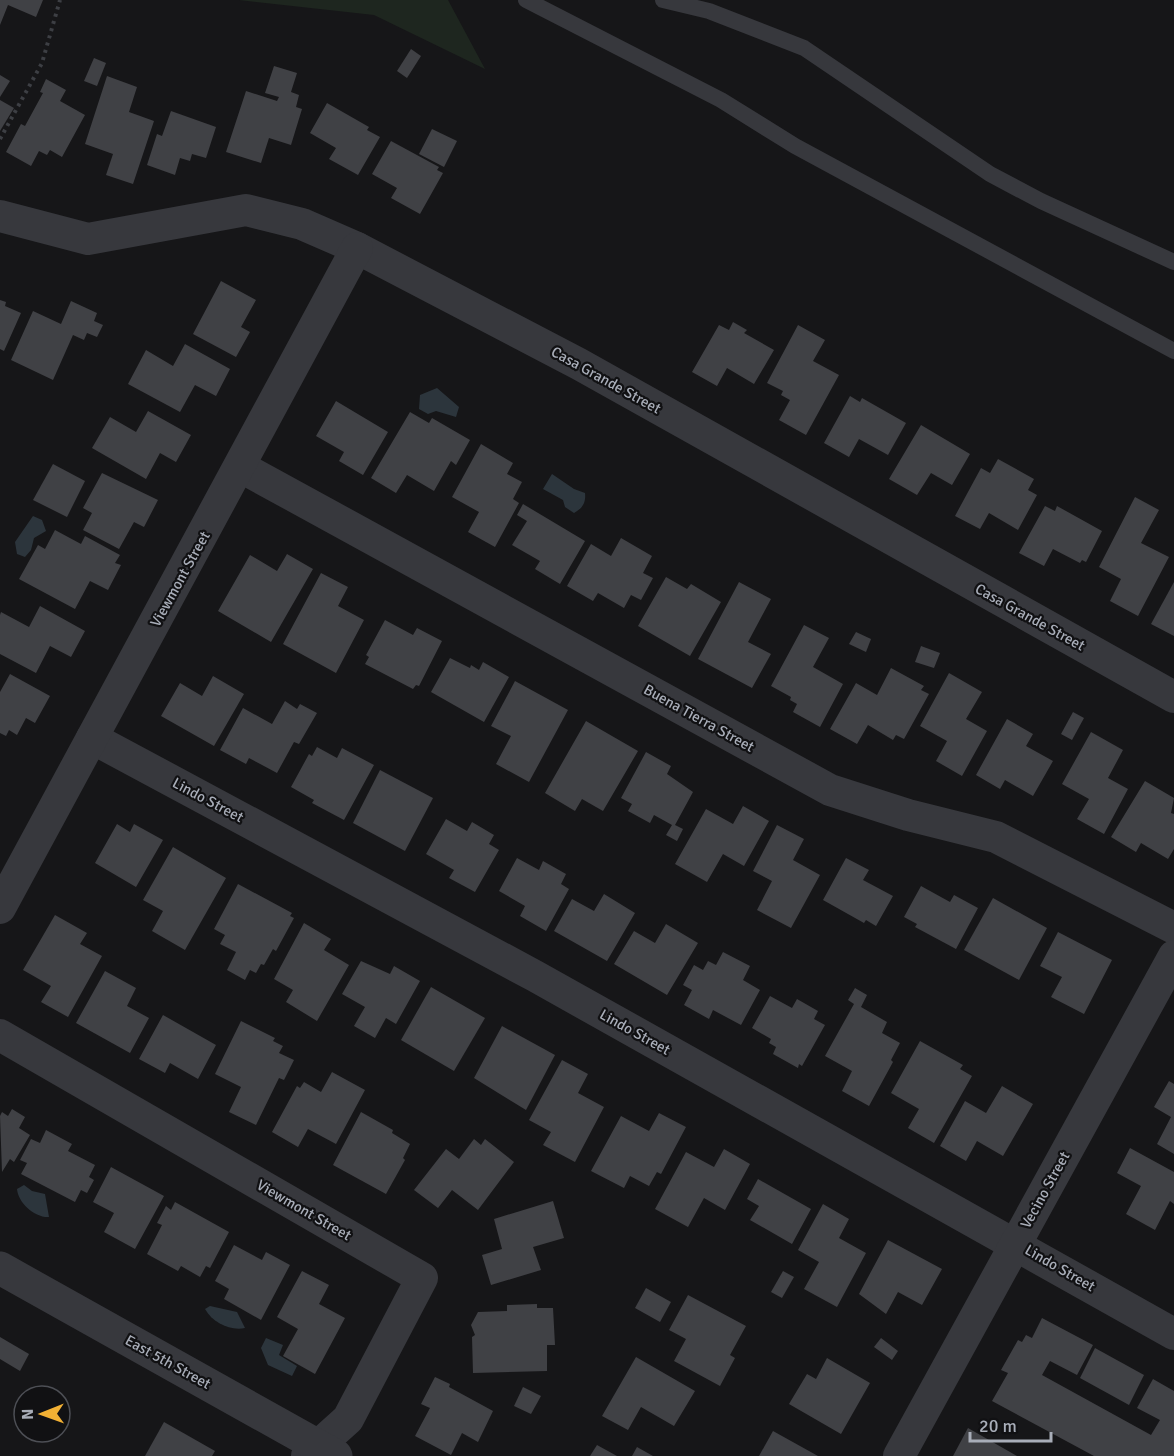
<svg xmlns="http://www.w3.org/2000/svg" width="1174" height="1456" font-family="Signika,sans-serif">
<style>
.green{fill:#1e261f}
.water{fill:#2c353c}
.building{fill:#404145}
.lines{fill:none;stroke-linecap:round;stroke-linejoin:round}
.path{stroke:#3d3f44;stroke-width:4;stroke-dasharray:3 4.5;stroke-linecap:butt}
.service{stroke:#37383d;stroke-width:16}
.minor{stroke:#37383d;stroke-width:32}
.tertiary{stroke:#37383d;stroke-width:33}
.labels{text-anchor:middle;dominant-baseline:central;stroke-width:4.5;stroke-linejoin:round;paint-order:stroke}
.street-label{font-size:15px;fill:#a8adb8;stroke:#111113}
</style>
<rect width="100%" height="100%" fill="#161618"/>
<polygon class="green" points="239,0 448,0 485,69 374,15"/>
<g class="water">
<polygon points="437,388 459,407 456,417 436,411 428,414 419,409 420,395"/>
<path d="M 552,474 L 574,489 L 585,493 C 586,502 583,508 574,513 L 565,507 L 563,500 L 543,489 Z"/>
<polygon points="33,516 42,520 46,531 34,538 31,550 25,557 17,554 15,542"/>
<path d="M 24,1185 L 32,1191 L 45,1194 L 49,1217 C 35,1218 18,1203 17,1189 Z"/>
<path d="M 210,1306 L 237,1312 L 245,1328 C 230,1331 213,1323 205,1309 Z"/>
<polygon points="266,1338 283,1345 279,1355 297,1366 292,1376 268,1365 261,1348"/>
</g>
<g class="building">
<polygon points="0,0 43,0 36,17 8,5 0,25"/>
<polygon points="411,49 421,56 407,78 397,71"/>
<polygon points="94,58 106,63 97,86 84,81"/>
<polygon points="274,66 297,73 291,92 299,95 296,107 302,109 291,145 269,138 261,163 226,152 246,91 277,101 279,97 265,93"/>
<polygon points="0,75 10,81 0,97"/>
<polygon points="107,76 137,87 129,112 154,121 133,184 106,175 113,154 85,144"/>
<polygon points="46,79 66,90 60,101 85,115 62,157 50,150 47,155 39,151 31,166 6,152 21,124 25,126 43,93 40,92"/>
<polygon points="0,100 14,108 0,131"/>
<polygon points="327,103 369,127 367,130 380,137 358,175 329,159 336,148 310,133"/>
<polygon points="171,111 216,127 206,158 192,154 190,161 180,158 175,175 147,165 157,134 162,136"/>
<polygon points="432,129 457,141 444,167 419,154"/>
<polygon points="391,141 439,167 437,170 443,173 420,214 391,198 397,188 372,174"/>
<polygon points="221,281 256,300 241,327 250,332 236,357 193,334"/>
<polygon points="0,300 6,302 5,306 21,313 4,351 0,349"/>
<polygon points="71,301 97,313 94,321 103,325 97,337 87,333 84,340 73,335 53,380 11,360 33,311 61,324"/>
<polygon points="733,322 747,330 744,333 774,350 754,384 727,368 717,386 692,372 719,325 729,330"/>
<polygon points="798,325 825,340 813,361 839,375 806,435 779,420 790,400 781,395 783,391 767,383"/>
<polygon points="185,344 230,369 216,396 195,385 180,412 128,384 146,350 173,366"/>
<polygon points="850,396 860,402 862,398 906,423 888,455 859,439 849,457 824,443"/>
<polygon points="336,401 388,432 363,475 339,461 344,452 316,436"/>
<polygon points="148,411 191,435 176,462 160,453 146,479 92,448 110,417 136,432"/>
<polygon points="410,412 429,423 432,418 470,440 456,465 451,461 434,491 407,475 396,493 371,478"/>
<polygon points="921,425 970,454 952,485 931,473 917,495 889,479"/>
<polygon points="481,444 513,463 507,474 522,482 513,499 519,503 495,547 468,532 479,512 452,497"/>
<polygon points="998,459 1034,479 1028,490 1037,495 1018,530 989,513 980,529 955,516 981,468 990,473"/>
<polygon points="53,464 85,481 67,517 33,500"/>
<polygon points="102,473 158,500 144,527 134,522 119,549 83,530 92,513 83,508"/>
<polygon points="1135,497 1159,510 1141,543 1169,557 1138,616 1110,601 1121,579 1099,567"/>
<polygon points="523,504 585,541 560,584 535,569 540,561 512,545 527,521 517,515"/>
<polygon points="1045,506 1055,511 1057,506 1102,531 1086,562 1082,560 1080,563 1053,549 1044,566 1019,553"/>
<polygon points="55,530 81,544 85,536 120,555 115,563 121,565 108,590 90,581 75,609 19,579 38,545 45,549"/>
<polygon points="621,538 652,556 643,573 653,578 641,600 631,595 624,608 598,593 593,601 567,586 591,544 611,556"/>
<polygon points="287,554 313,569 271,642 218,611 250,555 277,571"/>
<polygon points="321,573 348,587 338,606 364,620 336,673 283,644"/>
<polygon points="666,577 687,589 691,584 721,602 690,656 638,626"/>
<polygon points="739,582 771,599 748,642 771,654 752,688 698,659"/>
<polygon points="1174,582 1174,636 1151,624"/>
<polygon points="40,606 85,631 71,657 50,646 36,673 0,654 0,615 1,612 29,627"/>
<polygon points="385,620 413,635 417,628 442,641 419,686 416,685 413,689 365,664 369,657 366,655"/>
<polygon points="804,625 829,638 813,667 843,684 820,727 793,712 797,704 790,700 791,697 771,686"/>
<polygon points="856,632 871,639 866,652 849,644"/>
<polygon points="921,646 940,653 934,668 915,662"/>
<polygon points="450,658 470,668 471,665 479,670 483,662 509,677 484,722 431,692"/>
<polygon points="891,668 924,686 921,690 929,694 904,739 896,735 893,740 868,725 857,744 830,729 856,683 877,695"/>
<polygon points="949,673 982,692 966,719 987,731 962,776 936,761 947,741 920,726"/>
<polygon points="10,674 50,696 35,723 26,718 17,735 9,730 6,736 0,733 0,692"/>
<polygon points="213,676 244,694 214,746 161,716 180,683 202,696"/>
<polygon points="515,681 568,710 529,782 496,764 511,736 491,726"/>
<polygon points="285,701 297,709 300,704 317,713 299,744 294,742 277,773 249,758 246,764 220,750 243,708 272,724"/>
<polygon points="1073,712 1084,718 1072,740 1061,734"/>
<polygon points="1007,719 1033,734 1026,746 1053,761 1033,796 1005,780 1000,789 976,775"/>
<polygon points="586,721 638,751 603,811 582,799 575,811 545,793"/>
<polygon points="1091,732 1123,750 1108,778 1128,789 1104,834 1077,819 1089,799 1062,784"/>
<polygon points="317,747 337,758 342,748 374,765 344,820 312,803 314,800 291,787 309,754 312,756"/>
<polygon points="646,752 671,766 667,774 693,792 675,825 683,829 677,841 666,835 672,825 654,815 650,823 628,811 632,804 621,798"/>
<polygon points="380,770 433,798 405,851 353,823"/>
<polygon points="1145,781 1174,798 1171,813 1174,814 1174,849 1168,859 1141,843 1136,852 1111,837"/>
<polygon points="743,806 769,821 744,866 723,854 707,882 675,864 706,809 733,824"/>
<polygon points="446,819 467,831 472,822 494,835 489,844 499,850 475,892 449,878 454,870 426,854"/>
<polygon points="117,824 130,832 134,824 163,840 136,887 95,863"/>
<polygon points="777,825 804,839 793,860 820,875 791,928 757,910 772,881 753,871"/>
<polygon points="173,847 226,878 185,950 152,931 163,911 143,900"/>
<polygon points="517,858 539,870 543,861 566,874 561,884 569,889 546,931 520,916 525,906 499,891"/>
<polygon points="846,858 869,870 863,880 893,896 876,926 866,920 864,923 823,900"/>
<polygon points="238,884 292,913 290,916 294,918 276,951 273,949 264,965 261,964 256,973 250,970 245,980 227,970 236,952 220,944 225,935 214,929"/>
<polygon points="921,886 950,902 954,895 978,908 956,949 915,927 917,924 904,917"/>
<polygon points="604,894 635,913 607,961 554,931 572,899 594,911"/>
<polygon points="993,898 1047,928 1019,980 964,950"/>
<polygon points="55,915 87,933 80,944 102,956 68,1017 41,1002 51,986 23,970"/>
<polygon points="304,923 331,939 324,950 349,965 317,1021 286,1002 293,990 274,979"/>
<polygon points="666,924 698,943 667,995 614,964 634,931 655,943"/>
<polygon points="1058,932 1112,960 1084,1014 1051,997 1062,977 1040,966"/>
<polygon points="723,952 750,966 743,980 760,990 741,1025 713,1010 709,1019 684,1005 692,990 683,985 694,965 703,970 708,961 716,965"/>
<polygon points="361,961 390,974 394,966 420,981 396,1024 386,1018 375,1038 354,1026 365,1007 342,994"/>
<polygon points="105,971 136,988 127,1006 149,1018 130,1053 76,1023"/>
<polygon points="431,987 485,1018 454,1071 401,1040"/>
<polygon points="855,988 867,995 861,1007 887,1022 882,1033 900,1043 891,1060 893,1062 869,1106 842,1091 852,1071 825,1056 854,1004 848,1000"/>
<polygon points="770,996 792,1008 797,999 818,1011 814,1019 825,1025 802,1066 799,1064 798,1068 773,1054 776,1047 769,1043 771,1039 752,1028"/>
<polygon points="163,1015 216,1045 198,1079 170,1063 165,1073 139,1059"/>
<polygon points="241,1021 275,1038 273,1041 283,1046 279,1053 294,1060 284,1080 279,1078 256,1125 229,1112 241,1087 215,1074"/>
<polygon points="502,1026 555,1055 526,1110 474,1078"/>
<polygon points="920,1041 963,1065 960,1069 972,1076 934,1143 908,1128 919,1109 891,1093"/>
<polygon points="562,1060 588,1074 578,1093 604,1107 575,1162 543,1145 551,1132 529,1120"/>
<polygon points="332,1072 365,1090 336,1144 308,1129 298,1147 272,1132 297,1086 300,1088 304,1082 321,1092"/>
<polygon points="1169,1081 1174,1084 1174,1154 1157,1144 1171,1117 1154,1107"/>
<polygon points="1002,1086 1033,1104 1003,1156 977,1141 966,1161 940,1146 965,1101 986,1113"/>
<polygon points="12,1109 25,1117 19,1128 30,1135 14,1162 10,1159 2,1172 0,1116 2,1112 8,1116"/>
<polygon points="361,1112 393,1130 392,1133 410,1144 403,1158 405,1160 386,1194 333,1165"/>
<polygon points="659,1113 686,1127 661,1174 657,1172 649,1186 630,1176 624,1188 591,1171 621,1116 649,1131"/>
<polygon points="46,1130 72,1144 68,1151 95,1165 89,1177 94,1180 87,1193 81,1190 75,1202 21,1174 27,1163 20,1160 31,1139 40,1143"/>
<polygon points="474,1139 481,1145 485,1139 514,1162 478,1210 452,1190 438,1208 414,1190 446,1149 459,1159"/>
<polygon points="1130,1148 1174,1172 1174,1204 1170,1201 1155,1230 1126,1214 1141,1186 1117,1173"/>
<polygon points="724,1149 750,1164 725,1210 704,1198 688,1227 655,1209 686,1152 714,1167"/>
<polygon points="111,1167 164,1196 135,1249 104,1232 114,1213 93,1202"/>
<polygon points="758,1179 811,1209 792,1244 750,1220 759,1206 747,1199"/>
<polygon points="553,1201 564,1238 533,1247 541,1270 491,1285 482,1255 502,1249 494,1219"/>
<polygon points="175,1202 229,1232 210,1268 206,1266 200,1277 181,1266 178,1271 147,1254 162,1225 157,1223 166,1206 171,1210"/>
<polygon points="823,1204 849,1219 839,1238 866,1253 837,1307 804,1289 819,1262 798,1250"/>
<polygon points="888,1240 942,1269 922,1305 898,1292 886,1314 859,1294"/>
<polygon points="234,1245 262,1260 266,1252 290,1265 261,1320 224,1299 229,1289 215,1281"/>
<polygon points="302,1271 329,1285 319,1304 345,1318 315,1374 283,1356 298,1329 277,1317"/>
<polygon points="783,1271 794,1277 782,1298 771,1292"/>
<polygon points="646,1288 671,1302 660,1322 635,1308"/>
<polygon points="688,1295 746,1326 730,1355 735,1358 720,1386 674,1361 686,1339 669,1330"/>
<polygon points="537,1304 537,1308 553,1308 555,1345 547,1345 547,1371 473,1373 472,1337 475,1335 471,1325 478,1312 507,1311 507,1305"/>
<polygon points="1042,1318 1093,1345 1077,1375 1050,1361 1042,1375 1151,1435 1160,1420 1137,1408 1153,1379 1174,1391 1174,1456 1094,1456 992,1401 1008,1373 1001,1370 1018,1340 1022,1342 1026,1335 1032,1338"/>
<polygon points="0,1337 29,1354 20,1371 0,1359"/>
<polygon points="881,1338 898,1351 892,1360 874,1347"/>
<polygon points="1095,1348 1144,1375 1129,1405 1080,1378"/>
<polygon points="636,1357 695,1391 674,1426 641,1407 628,1430 602,1416"/>
<polygon points="827,1358 870,1383 841,1434 789,1404 807,1374 816,1379"/>
<polygon points="435,1377 450,1384 449,1387 493,1411 478,1442 462,1433 451,1455 415,1436 430,1408 421,1404"/>
<polygon points="523,1387 541,1396 531,1414 514,1406"/>
<polygon points="164,1422 215,1451 212,1456 145,1456"/>
<polygon points="968,1428 1017,1456 953,1456"/>
<polygon points="773,1431 818,1456 759,1456"/>
<polygon points="597,1445 617,1456 590,1456"/>
<polygon points="637,1447 653,1456 632,1456"/>
</g>
<g class="lines">
<polyline class="path" points="0,139 42,63 60,0"/>
<g class="service">
<polyline points="526,0 721,100 795,146 1174,351"/>
<polyline points="663,0 709,11 804,48 990,174 1041,201 1174,262"/>
</g>
<g class="minor">
<polyline points="0,216 88,239 246,210 302,224 357,248 579,364 1174,697"/>
<polyline points="241,467 830,790 908,815 996,837 1174,928"/>
<polyline points="92,738 535,976 1174,1334"/>
<polyline points="0,908 357,248"/>
<polyline points="0,1035 422,1278 348,1419 307,1456"/>
<polyline points="899,1456 1174,956"/>
</g>
<polyline class="tertiary" points="0,1268 336,1456"/>
</g>
<g class="labels">
<g class="street-label">
<text transform="translate(606 380) rotate(29)">Casa Grande Street</text>
<text transform="translate(180 579) rotate(-61)">Viewmont Street</text>
<text transform="translate(1030 617) rotate(29)">Casa Grande Street</text>
<text transform="translate(699 718) rotate(29)">Buena Tierra Street</text>
<text transform="translate(208 800) rotate(28)">Lindo Street</text>
<text transform="translate(635 1032) rotate(29)">Lindo Street</text>
<text transform="translate(1045 1190) rotate(-61)">Vecino Street</text>
<text transform="translate(304 1210) rotate(30)">Viewmont Street</text>
<text transform="translate(1060 1268) rotate(30)">Lindo Street</text>
<text transform="translate(168 1362) rotate(29)">East 5th Street</text>
</g>
</g>
<g transform="translate(42 1414) rotate(269)"><circle r="28" fill="#111113" stroke="#4d4f55" stroke-width="1.5"/>
<path d="M0-4.5L10 22L0 15L-10 22Z" fill="#f2b134"/>
<text y="-9" font-size="16" font-weight="bold" text-anchor="middle" fill="#a8adb8">N</text>
</g>
<path d="M970 1432v9h81v-9" fill="none" stroke="#a8adb8" stroke-width="3"/>
<text x="979" y="1432" font-size="18" fill="#a8adb8" stroke="#111113" stroke-width="4.5" paint-order="stroke">20 m</text>
</svg>
